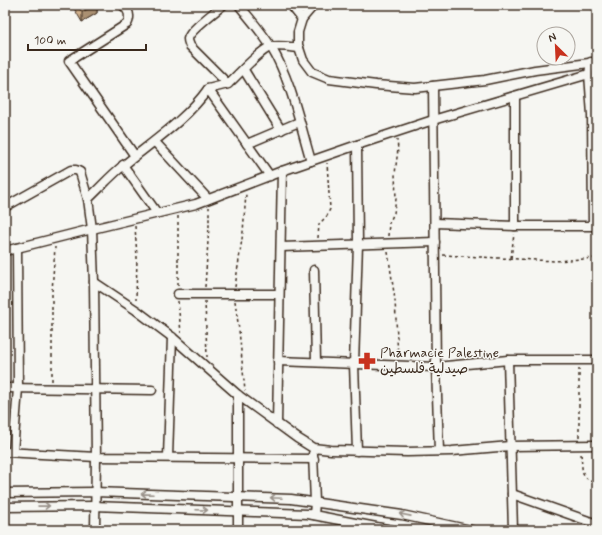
<svg xmlns="http://www.w3.org/2000/svg" width="602" height="535" font-family="Mynerve,'Playpen Sans Arabic',sans-serif">
<style>
.lines{fill:none;stroke-linecap:round;stroke-linejoin:round}
.minor-casing{stroke:#3b2a1e;stroke-width:11}
.path{stroke:#3b2a1e;stroke-width:1.5;stroke-dasharray:3 3;stroke-linecap:butt}
.minor{stroke:#f6f6f2;stroke-width:8}
.wall{fill:#d1b18c;stroke:#3b2a1e}
.shaded-wall{fill:#aa9072;stroke:#3b2a1e}
.building{fill:#f3cea3;stroke:#3b2a1e}
.oneway{stroke:#989088}
.labels{text-anchor:middle;dominant-baseline:central;stroke-width:3;stroke-linejoin:round;paint-order:stroke}
.poi-label{font-size:14px;fill:#3b2a1e;stroke:#f6f6f2;text-anchor:start}
</style>
<rect width="100%" height="100%" fill="#f6f6f2"/>
<filter id="ink" filterUnits="userSpaceOnUse"><feTurbulence type="fractalNoise" baseFrequency=".025" numOctaves="2"/><feDisplacementMap in="SourceGraphic" scale="8" xChannelSelector="R" yChannelSelector="G"/><feConvolveMatrix kernelMatrix="1 2 1 2 8 2 1 2 1" color-interpolation-filters="sRGB"/></filter>
<g filter="url(#ink)">
<g class="lines">
<g class="minor-casing">
<g id="minor">
<path d="M 122,5 C 129,9 131,17 127,24 L 69,61 L 135,156"/>
<path d="M 223,5 C 216,11 189,31 188,39 C 188,42 189,43 190,46 L 228,84 C 238,75 259,51 270,47 C 279,45 290,47 299,48"/>
<path d="M 239,5 C 250,19 262,32 271,47 C 291,80 300,124 311,161"/>
<polyline points="291,5 302,19"/>
<polyline points="314,5 302,19 298,32 298,45 303,60 312,72 329,79 376,85 415,88 485,80 535,70 597,62"/>
<polyline points="244,70 281,130"/>
<polyline points="589,74 592,115 593,226"/>
<polyline points="433,86 436,367 439,451"/>
<polyline points="208,89 270,176"/>
<polyline points="155,142 208,199"/>
<polyline points="247,144 299,122"/>
<polyline points="357,145 358,244 354,364 357,451"/>
<polyline points="123,165 157,213"/>
<path d="M 88,199 C 100,188 111,175 124,165 C 152,142 187,119 208,89 L 228,84"/>
<polyline points="5,207 71,170 76,170 80,172 88,199 92,229 94,282 96,457 95,530"/>
<polyline points="435,223 515,226 597,226"/>
<polyline points="515,226 515,96"/>
<polyline points="281,247 435,242"/>
<polyline points="5,251 92,229 196,204 282,171 357,145 433,120 589,74 591,62"/>
<polyline points="314,270 316,362"/>
<polyline points="94,282 136,310 172,337 238,395 297,438 313,448 331,450 407,452 452,451 510,446 597,445"/>
<polyline points="178,294 279,294"/>
<polyline points="508,360 513,530"/>
<polyline points="278,361 436,367 508,360 597,360"/>
<polyline points="5,388 152,390"/>
<polyline points="238,395 238,530"/>
<polyline points="277,424 282,171"/>
<polyline points="5,452 96,457 314,459"/>
<polyline points="13,452 18,388 17,248"/>
<polyline points="313,454 315,502 314,515"/>
<polyline points="168,457 172,337"/>
<polyline points="5,493 95,492 291,499 402,515 471,530"/>
<polyline points="512,494 597,524"/>
<polyline points="5,507 94,506 308,514 392,530"/>
</g>
</g>
<g class="path">
<polyline points="135,226 137,257 136,300"/>
<polyline points="388,236 389,223 394,213 396,199 395,174 398,149 397,140"/>
<polyline points="318,238 319,224 327,216 330,209 327,163"/>
<polyline points="388,252 395,300 398,357"/>
<polyline points="443,255 555,261 597,258"/>
<polyline points="511,258 514,234"/>
<polyline points="178,285 178,215"/>
<polyline points="205,287 209,226 209,207"/>
<polyline points="235,287 243,232 246,194"/>
<polyline points="178,301 181,333"/>
<polyline points="205,301 207,357"/>
<polyline points="235,301 239,330 245,391"/>
<polyline points="579,368 579,438"/>
<polyline points="52,381 52,292 55,247"/>
<path d="M 581,454 C 583,471 579,477 597,484"/>
</g>
<use href="#minor" class="minor"/>
</g>
<polygon class="wall" points="72,5 97,5 97,13 82,22"/>
<polygon class="shaded-wall" points="95,5 97,5 97,13 82,22 82,12"/>
<polygon class="building" points="77,5 95,5 82,12"/>
<defs><path id="oneway-shaft" d="M-6 0H5M1.5-3L5.5 0L1.5 3" fill="none" stroke-width="1.6" stroke-linecap="round" stroke-linejoin="round"/></defs>
<g class="oneway">
<use href="#oneway-shaft" transform="translate(147 494) rotate(-178)"/>
<use href="#oneway-shaft" transform="translate(276 498) rotate(-177)"/>
<use href="#oneway-shaft" transform="translate(44 506) rotate(-1)"/>
<use href="#oneway-shaft" transform="translate(202 510) rotate(2)"/>
<use href="#oneway-shaft" transform="translate(405 515) rotate(-169)"/>
</g>
</g>
<defs>
<g id="pharmacy-bare" transform="scale(1.38)"><path d="M-2-6h4v4h4v4h-4v4h-4v-4h-4v-4h4Z" fill="#c8321e" stroke="#f6f6f2" stroke-width="2.5" paint-order="stroke"/></g>
</defs>
<g fill-rule="evenodd">
<use href="#pharmacy-bare" x="367" y="361"/>
</g>
<g class="labels">
<g class="poi-label">
<text x="380" y="353">Pharmacie Palestine<tspan x="380" dy="16">صيدلية فلسطين</tspan></text>
</g>
</g>
<rect width="602" height="535" fill="none" stroke="#f6f6f2" stroke-width="20"/>
<rect x="10" y="10" width="582" height="515" fill="none" stroke="#3b2a1e" stroke-width="1.5" filter="url(#ink)"/>
<g transform="translate(556 46) rotate(336)"><circle r="19" fill="#f6f6f2" stroke="#aba49d"/>
<path d="M0-3L7 15L0 10L-7 15Z" fill="#c8321e"/>
<text y="-6" font-size="11" font-weight="bold" text-anchor="middle" fill="#3b2a1e">N</text>
</g>
<path d="M28 44v6h118v-6" fill="none" stroke="#3b2a1e" stroke-width="2"/>
<text x="34" y="44" font-size="12" fill="#3b2a1e" stroke="#f6f6f2" stroke-width="3" paint-order="stroke">100 m</text>
</svg>
